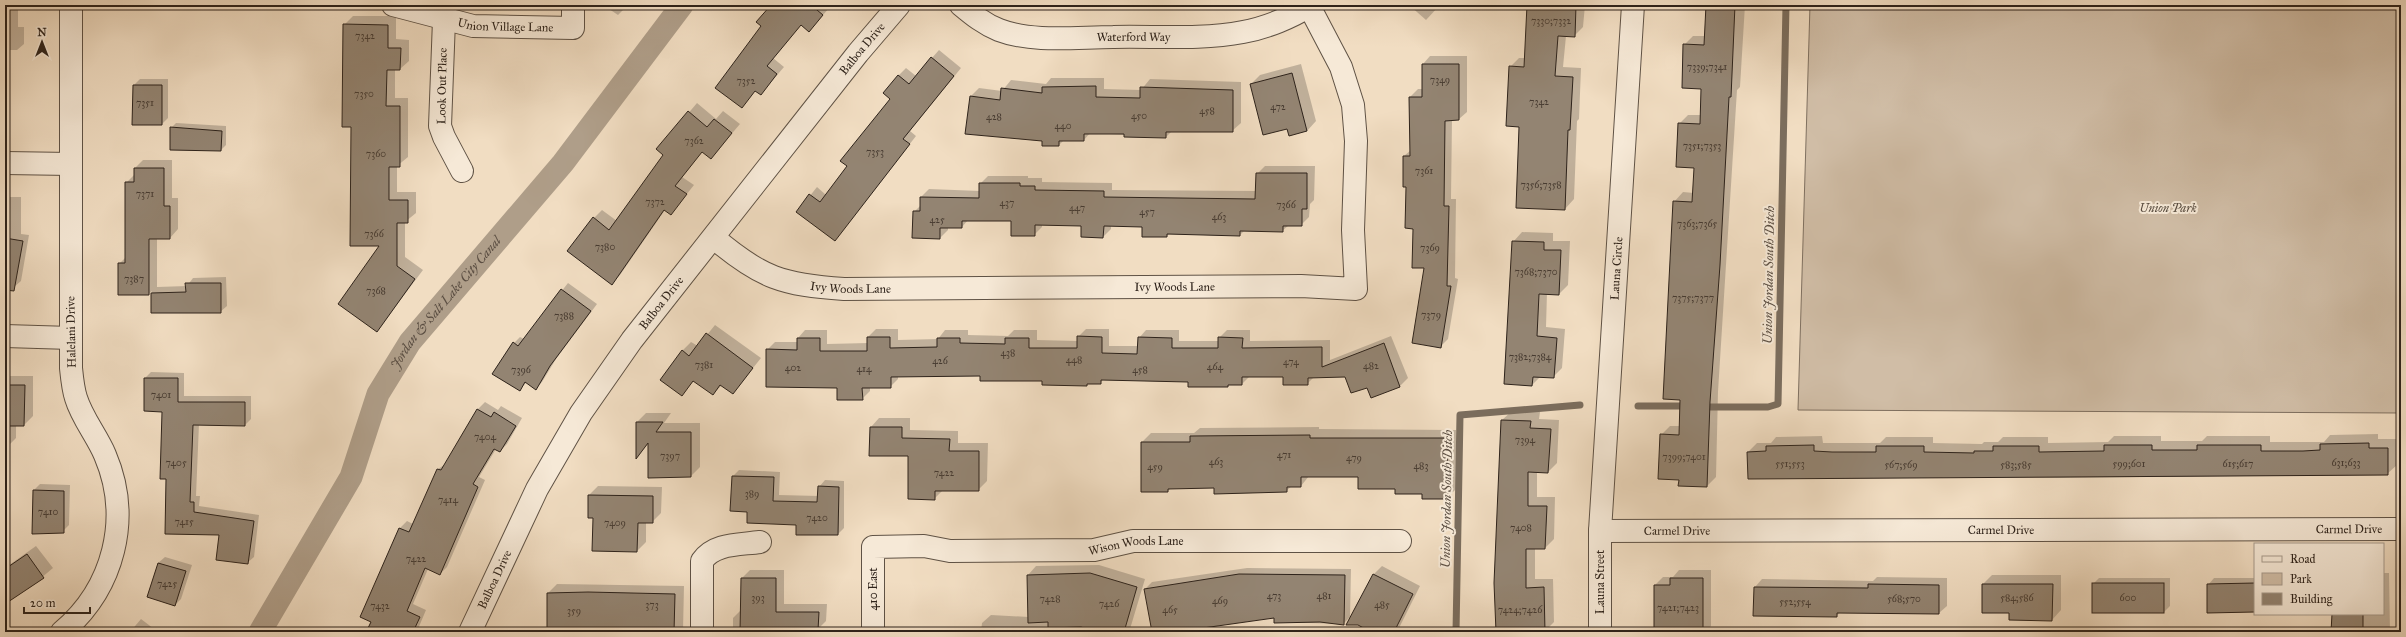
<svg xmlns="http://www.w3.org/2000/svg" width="2406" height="637" font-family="'IM FELL Great Primer',serif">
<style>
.green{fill:#d0bda6;stroke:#7f7060}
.shadow{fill:#0003}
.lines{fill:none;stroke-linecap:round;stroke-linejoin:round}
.stream{stroke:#7b6d5d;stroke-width:7}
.canal{stroke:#af9e89;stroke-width:23}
.building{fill:#938472;stroke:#2e231b}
.minor-casing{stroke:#5f5245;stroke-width:24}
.minor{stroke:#f6e9d7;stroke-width:22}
.labels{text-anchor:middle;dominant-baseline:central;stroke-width:4;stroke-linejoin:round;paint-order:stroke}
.number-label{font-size:10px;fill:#473b31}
.street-label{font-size:12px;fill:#2e231b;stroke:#f6e9d7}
.park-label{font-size:12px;font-style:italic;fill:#564a3e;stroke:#f6e9d7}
.water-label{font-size:13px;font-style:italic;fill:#5b4e42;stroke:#f6e9d7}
</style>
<rect width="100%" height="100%" fill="#f1ddc2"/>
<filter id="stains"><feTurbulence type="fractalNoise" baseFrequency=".005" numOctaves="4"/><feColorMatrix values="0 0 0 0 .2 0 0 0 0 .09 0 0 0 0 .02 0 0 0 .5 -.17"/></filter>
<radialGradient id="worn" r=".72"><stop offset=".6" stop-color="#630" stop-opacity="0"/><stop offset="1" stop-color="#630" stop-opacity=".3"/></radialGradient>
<polygon class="green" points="1810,5 2401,5 2401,413 1798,410"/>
<g class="shadow">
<polygon points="603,5 628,5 618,15"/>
<polygon points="771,5 827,5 830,7 816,23 802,24 773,58 784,67 761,94 756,90 742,107 763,26"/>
<polygon points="1409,5 1440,5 1426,20"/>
<polygon points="1528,5 1585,5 1583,27 1574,36 1566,36 1563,67 1581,68 1579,119 1577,121 1574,199 1565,209 1520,126 1510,67 1519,58 1525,58"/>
<polygon points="1707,5 1745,5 1740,87 1737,90 1718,392 1716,477 1707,486 1679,485 1680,479 1661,435 1670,426 1680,426 1681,399 1674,202 1683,192 1694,193 1695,167 1679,124 1688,115 1701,115 1702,88 1684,45 1693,36 1706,36"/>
<polygon points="5,10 18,10 18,27 24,27 24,44 17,50 5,50"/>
<polygon points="353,16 396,16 396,39 409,40 409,61 400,69 395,69 395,98 408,98 408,157 397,166 397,192 416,192 416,213 405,222 405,257 423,270 377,331 381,245 352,126 344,25"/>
<polygon points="939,50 961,68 910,131 916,136 835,240 797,212 817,187 826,195 848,166 891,99 884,93 899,75 906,68 916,76"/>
<polygon points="1430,56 1467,56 1467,112 1459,119 1452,120 1451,199 1456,199 1455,278 1458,279 1448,339 1440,347 1425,267 1414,228 1404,156 1411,150 1410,97 1418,89 1423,89 1423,64"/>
<polygon points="1301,64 1316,121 1307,131 1290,135 1288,128 1251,84 1260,75"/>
<polygon points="1051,78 1104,78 1104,89 1141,90 1150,79 1241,82 1241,123 1232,131 1172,131 1166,137 1090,133 1084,140 1064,140 1059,145 1043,140 971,96 979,88 1002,91 1011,80 1046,84"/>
<polygon points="140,79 168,79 168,118 162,124 134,85"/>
<polygon points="697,103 716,119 723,111 740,124 711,158 703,151 682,177 694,185 671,214 665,210 620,275 612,283 594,218 602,210 617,221 665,155 658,149"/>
<polygon points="176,123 226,126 226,145 221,150 171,128"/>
<polygon points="143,160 172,160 172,198 178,198 178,229 170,238 157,238 157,287 187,286 193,278 226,277 227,306 220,312 152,312 152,291 149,294 119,264 126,257 126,183 135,174 135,168"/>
<polygon points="1265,166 1315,166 1314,200 1310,204 1309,217 1301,225 1289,225 1282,231 1244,231 1240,235 1170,233 1167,236 1143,226 1111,225 1111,229 1103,237 1082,225 1042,224 1042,227 1034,235 1012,220 968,220 962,227 948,227 948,230 940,238 914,212 921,205 921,197 929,189 980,191 980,184 988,176 1028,176 1028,178 1042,178 1042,182 1112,183 1112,190 1257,191 1257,174"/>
<polygon points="5,197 21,197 21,234 29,235 21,281 14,287 5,286"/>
<polygon points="1522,232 1553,233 1553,241 1570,241 1568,285 1559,294 1547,293 1546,327 1565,329 1562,368 1553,377 1541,376 1532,385 1513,242"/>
<polygon points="568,283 597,304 556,359 542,382 536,388 527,382 519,390 514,343 520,337 524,339"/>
<polygon points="715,325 761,358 733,393 722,385 713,394 694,381 682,394 682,351 691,342 698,346"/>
<polygon points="876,329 898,329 898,340 938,339 945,330 968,330 968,335 1008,336 1014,330 1037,330 1037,340 1078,341 1078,337 1086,329 1109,329 1109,346 1138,346 1139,338 1146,330 1179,330 1179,341 1219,341 1219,338 1227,330 1250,330 1250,341 1330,340 1330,360 1391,336 1408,378 1400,386 1371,397 1367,386 1346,376 1314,377 1307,384 1284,376 1250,376 1242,384 1230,384 1228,386 1189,381 1104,379 1100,383 1089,383 1087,385 1043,384 1043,380 981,375 898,376 898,379 890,387 870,387 870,391 862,399 767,350 775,342 798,342 798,338 805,330 827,330 827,344 868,343 868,337"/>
<polygon points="151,372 184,373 184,396 251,396 251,419 245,425 199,424 196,496 200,496 199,506 259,515 254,557 247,563 220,534 166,533 167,479 163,411 145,378"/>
<polygon points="5,376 33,376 33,416 24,425 16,425 16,438 7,447 5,447"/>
<polygon points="485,402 498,410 501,406 522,418 507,444 500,451 496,449 479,477 485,480 447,567 440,574 428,569 413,604 426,610 418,629 415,632 367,632 400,528 407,521 413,524 438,469 447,463 478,409"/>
<polygon points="1512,411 1540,412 1539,419 1559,420 1557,463 1548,472 1537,472 1537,497 1555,497 1554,539 1545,548 1535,548 1535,579 1553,579 1554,622 1545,631 1497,632 1502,420"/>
<polygon points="646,413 671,413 664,423 700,423 700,467 691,476 649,443 637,457 637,422"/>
<polygon points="879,418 910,418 910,430 958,431 958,443 988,443 987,481 978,490 943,490 934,499 909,455 871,427"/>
<polygon points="1319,427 1319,429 1456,430 1456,489 1447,498 1396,488 1359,476 1309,476 1301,486 1292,486 1286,491 1215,487 1171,488 1168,491 1142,491 1142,442 1151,433 1194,433 1200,428"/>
<polygon points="2378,434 2378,439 2396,439 2397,465 2387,474 2058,478 1944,476 1942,478 1859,476 1748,452 1757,443 1771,443 1776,437 1822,436 1823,443 1880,443 1886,437 1933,437 1933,443 1982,444 1984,442 1998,442 2003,437 2048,437 2048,443 2108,442 2114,436 2161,436 2161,441 2202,441 2207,436 2270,436 2270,442 2324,442 2330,435"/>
<polygon points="739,470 780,472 779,495 819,496 819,487 825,480 844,481 844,528 838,534 748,511 733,476"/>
<polygon points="40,484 70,485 69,525 61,533 33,533 34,490"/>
<polygon points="598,486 662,487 661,513 652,522 646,522 646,542 637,551 594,517 589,495"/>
<polygon points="36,546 53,568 28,589 23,585 5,603 5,568"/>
<polygon points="165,557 192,565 181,599 175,605 148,597 158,563"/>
<polygon points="1099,565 1145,579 1130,629 1127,632 1102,632 1081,626 1038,627 1038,632 981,632 982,623 991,615 1029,617 1028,575 1036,566"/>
<polygon points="1382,566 1420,586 1397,632 1373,632 1358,624 1348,624 1374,574"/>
<polygon points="1247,568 1351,569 1350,617 1343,624 1275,622 1275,617 1200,628 1193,632 1153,632 1145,589 1152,582"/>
<polygon points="750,570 784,570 784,604 827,604 826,621 818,629 783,628 783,632 733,632 733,618 741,610 742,578"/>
<polygon points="1679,570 1711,570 1711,626 1706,632 1655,632 1655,585 1663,577 1673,577"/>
<polygon points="2383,573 2389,573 2390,632 2355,632 2333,614 2383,614"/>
<polygon points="1992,575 2061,575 2061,610 2052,620 1983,584"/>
<polygon points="1877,577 1947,578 1947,606 1939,613 1840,612 1837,616 1755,587 1762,579 1873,581"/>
<polygon points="2099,578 2170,578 2170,606 2164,612 2093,584"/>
<polygon points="2214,578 2255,578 2255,611 2208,585"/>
<polygon points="557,584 684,586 683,631 579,632 579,628 548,593"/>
<polygon points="141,619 158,632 130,632"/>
<polygon points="311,627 321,632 306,632"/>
</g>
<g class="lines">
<g class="stream">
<polyline points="1638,406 1689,406"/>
<polyline points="1702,407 1768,407 1778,404 1786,5"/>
<polyline points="1456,632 1460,415 1580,405"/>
</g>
<path class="canal" id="s1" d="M 260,632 L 351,477 L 378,394 L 410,342 L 563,163 L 682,5"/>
</g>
<g class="building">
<polygon points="771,5 811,5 823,15 809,32 801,25 767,66 777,74 761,95 755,91 742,108 715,88 761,26 756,22"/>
<polygon points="1527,5 1576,5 1575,37 1558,36 1555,76 1573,77 1570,130 1568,130 1565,210 1516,208 1519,127 1506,126 1509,66 1524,67"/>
<polygon points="1706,5 1735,5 1731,97 1729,97 1720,265 1710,402 1707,487 1678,486 1679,480 1658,479 1660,434 1679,435 1680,400 1663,399 1673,201 1692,202 1694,168 1676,167 1678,123 1700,124 1701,89 1682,88 1683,44 1704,45"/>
<polygon points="343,24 388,25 388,48 401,48 400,70 387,70 386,106 400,106 400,167 389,167 389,200 408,200 408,223 397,223 397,266 415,279 377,332 338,304 379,246 350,246 351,127 342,127"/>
<polygon points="931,57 954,76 903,139 910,144 835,241 796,212 809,194 820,202 847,166 840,161 890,99 883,93 898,75 909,84"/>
<polygon points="1422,64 1459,64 1459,120 1445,121 1444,206 1449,206 1447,286 1451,286 1441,348 1412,343 1424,268 1412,268 1413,229 1405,228 1406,187 1403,187 1403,156 1410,156 1409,97 1422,97"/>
<polygon points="1292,73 1307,131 1289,136 1287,129 1263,135 1250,84"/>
<polygon points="133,85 162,85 162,125 132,125"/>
<polygon points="1096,86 1096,97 1140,98 1140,87 1233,90 1233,132 1166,132 1166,138 1124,137 1124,134 1084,134 1084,141 1059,141 1059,146 1042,146 1042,141 965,134 970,96 1000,100 1001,88 1042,93 1042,87"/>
<polygon points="688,111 707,127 714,119 732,133 711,159 702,152 675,186 687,194 671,215 664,210 612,285 567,251 593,217 609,230 663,155 656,149"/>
<polygon points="170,127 222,131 221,151 170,150"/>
<polygon points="134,168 164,168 164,206 170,206 170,239 149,239 149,295 118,295 118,263 125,263 125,182 134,182"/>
<polygon points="1256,173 1307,173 1307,209 1302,209 1302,226 1283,226 1283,232 1240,231 1240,236 1167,234 1167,237 1142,237 1142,227 1104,226 1103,238 1081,237 1081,226 1035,225 1035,236 1011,236 1011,221 962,221 962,228 940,228 940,239 912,238 913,211 920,211 920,197 979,198 979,183 1020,183 1020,186 1035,186 1035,190 1104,191 1104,197 1255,199"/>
<polygon points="5,238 23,241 14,291 5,290"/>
<polygon points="1512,241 1544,242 1544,250 1561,250 1559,295 1539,294 1537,336 1557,338 1554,378 1533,377 1532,386 1504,384"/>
<polygon points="185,283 221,283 221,313 151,313 151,293 186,292"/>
<polygon points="561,289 591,311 550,366 536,390 525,382 520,391 492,374 513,342 518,346"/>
<polygon points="706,333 753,368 733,394 720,385 713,395 693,381 682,396 660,380 682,350 689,356"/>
<polygon points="1077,336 1102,337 1102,353 1137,354 1138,337 1172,338 1172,348 1218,348 1218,337 1243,338 1242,348 1322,347 1322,367 1384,343 1400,387 1371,398 1367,388 1351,393 1345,377 1308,378 1308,385 1283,385 1283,377 1242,377 1242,385 1228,385 1228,387 1188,387 1188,382 1101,380 1101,384 1087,384 1087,386 1042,385 1042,381 980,381 980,376 891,377 891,388 862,388 863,400 837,400 837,388 766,387 766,349 797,350 797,338 820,338 820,351 867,351 867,337 890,337 890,348 937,347 937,338 960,338 960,343 1005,344 1005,338 1029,338 1029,348 1077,348"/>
<polygon points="144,378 178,378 178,402 245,402 245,426 193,425 190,502 194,502 194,512 254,521 248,564 216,560 219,535 165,534 166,479 160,479 162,412 144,411"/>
<polygon points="5,385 25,385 24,426 5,426"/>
<polygon points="477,409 491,417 494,412 516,426 500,452 494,449 473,484 478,487 440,575 425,568 407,611 420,617 413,632 366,632 371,622 360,617 399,528 409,532 437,469 441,470"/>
<polygon points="1501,420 1531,421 1530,428 1551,429 1548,473 1528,472 1528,506 1547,506 1545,549 1526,549 1526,588 1544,587 1545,632 1496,632 1494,583"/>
<polygon points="636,422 663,422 656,432 691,432 691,477 648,478 648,443 636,459"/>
<polygon points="870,427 902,427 902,438 950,439 949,451 979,451 979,491 935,491 935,500 908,499 908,456 869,456"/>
<polygon points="1310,435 1310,438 1447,438 1448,499 1422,499 1422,494 1395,494 1395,489 1358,489 1358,477 1301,477 1301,487 1287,487 1287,492 1214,494 1214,488 1168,489 1168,492 1141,492 1141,442 1190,442 1190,436"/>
<polygon points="2369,443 2369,448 2388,448 2388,475 1748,479 1747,452 1766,451 1766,446 1814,445 1814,451 1832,452 1876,452 1876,446 1924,446 1924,452 1974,453 1974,451 1993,451 1993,446 2039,446 2039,452 2104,451 2104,445 2152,445 2152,450 2197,450 2197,445 2261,445 2261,451 2303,451 2320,450 2320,444"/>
<polygon points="732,476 774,477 773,501 817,502 818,486 839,487 838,535 796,535 796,525 747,523 747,512 730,511"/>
<polygon points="33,490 64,491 64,533 32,534"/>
<polygon points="588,495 653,496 653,523 638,523 637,552 592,551 593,518 588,518"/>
<polygon points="27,554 44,578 5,604 5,569"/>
<polygon points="158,563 186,571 175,606 147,597"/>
<polygon points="1090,573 1137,587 1124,632 1098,632 1081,627 1048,628 1048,622 1028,623 1027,575"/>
<polygon points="1239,574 1345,575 1344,625 1320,622 1274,623 1274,618 1196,629 1197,632 1152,632 1144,589"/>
<polygon points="1373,574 1413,594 1394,632 1371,632 1358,625 1346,625"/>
<polygon points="741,578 776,578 776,612 819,612 818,630 776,629 776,632 740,632"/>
<polygon points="1670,578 1703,578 1703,632 1654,632 1654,585 1670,585"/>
<rect x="2092" y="583" width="72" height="30"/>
<polygon points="2255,583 2255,612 2207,613 2207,584"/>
<polygon points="1868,584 1939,585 1939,614 1837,613 1837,617 1753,616 1754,587 1868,588"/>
<polygon points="1982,584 2053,584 2052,621 2009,620 2009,613 1982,613"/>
<polygon points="588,592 675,594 674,632 578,632 578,629 547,629 547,593"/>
<polygon points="2332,614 2363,614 2363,632 2331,632"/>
</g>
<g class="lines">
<g class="minor-casing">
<g id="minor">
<path id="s2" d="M 393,5 L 473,26 L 573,28 L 573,5"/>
<path id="s3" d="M 961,5 C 973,15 984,24 999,30 C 1033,43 1077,37 1113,37 C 1156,36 1201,40 1243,32 C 1266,28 1292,17 1311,5"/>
<polyline points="444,20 440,126 444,137 462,171"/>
<polyline points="5,163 71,164"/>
<path id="s4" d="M 714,238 C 761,278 783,285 844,289 L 1301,286 L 1356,289 L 1353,230 L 1356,141 L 1353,105 L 1341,67 L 1309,6"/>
<polyline points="5,336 71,338"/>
<path id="s5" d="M 1600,531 L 2401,529"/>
<path d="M 62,632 C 114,588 132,518 105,455 C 97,436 82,418 76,398 C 73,389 72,378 71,368 L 71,5"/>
<path id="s6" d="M 470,632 L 537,489 L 581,413 L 632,340 L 858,53 L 899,5"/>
<path d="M 702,632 L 702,561 C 714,543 739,545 760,542"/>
<path id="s7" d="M 873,632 L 873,547 L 924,546 L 950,551 L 1094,550 L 1133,541 L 1400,541"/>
<path id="s8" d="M 1600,632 L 1600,531 L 1633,5"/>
</g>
</g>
<use href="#minor" class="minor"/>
</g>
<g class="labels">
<g class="number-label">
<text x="1551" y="21">7330;7332</text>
<text x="365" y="36">7342</text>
<text x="1707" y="67">7339;7341</text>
<text x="1440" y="80">7349</text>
<text x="746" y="81">7352</text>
<text x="364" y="94">7350</text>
<text x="1539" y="102">7342</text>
<text x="145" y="103">7351</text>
<text x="1278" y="107">472</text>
<text x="1207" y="111">458</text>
<text x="1139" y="116">450</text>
<text x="994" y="117">428</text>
<text x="1063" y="126">440</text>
<text x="694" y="141">7362</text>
<text x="1702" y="146">7351;7353</text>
<text x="875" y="152">7353</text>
<text x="376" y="154">7360</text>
<text x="1424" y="171">7361</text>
<text x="1541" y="185">7356;7358</text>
<text x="145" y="194">7371</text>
<text x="655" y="202">7372</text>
<text x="1007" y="203">437</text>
<text x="1286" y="205">7366</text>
<text x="1077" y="208">447</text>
<text x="1147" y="212">457</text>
<text x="1219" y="217">463</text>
<text x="937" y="220">425</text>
<text x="1697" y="224">7363;7365</text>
<text x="374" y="234">7366</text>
<text x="605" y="247">7380</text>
<text x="1430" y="248">7369</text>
<text x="1536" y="272">7368;7370</text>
<text x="134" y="279">7387</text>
<text x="376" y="291">7368</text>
<text x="1693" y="298">7375;7377</text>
<text x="1431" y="315">7379</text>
<text x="564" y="316">7388</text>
<text x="1008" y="353">438</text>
<text x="1530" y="357">7382;7384</text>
<text x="1074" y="360">448</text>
<text x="940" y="361">426</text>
<text x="1291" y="362">474</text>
<text x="704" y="365">7381</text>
<text x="1371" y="366">482</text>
<text x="1215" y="367">464</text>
<text x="793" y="368">402</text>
<text x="864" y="369">414</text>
<text x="521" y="370">7396</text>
<text x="1140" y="370">458</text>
<text x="161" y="395">7401</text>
<text x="485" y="437">7404</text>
<text x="1525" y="440">7394</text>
<text x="1284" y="455">471</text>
<text x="670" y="456">7397</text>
<text x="1684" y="457">7399;7401</text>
<text x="1354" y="458">479</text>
<text x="1216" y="462">463</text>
<text x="176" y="463">7405</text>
<text x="2346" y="463">631;633</text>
<text x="1790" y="464">551;553</text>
<text x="2129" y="464">599;601</text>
<text x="2238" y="464">615;617</text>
<text x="1901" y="465">567;569</text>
<text x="2016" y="465">583;585</text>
<text x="1421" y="466">483</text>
<text x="1155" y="467">459</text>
<text x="944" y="473">7422</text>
<text x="752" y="494">389</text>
<text x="448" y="500">7414</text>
<text x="48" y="512">7410</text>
<text x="817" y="518">7420</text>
<text x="184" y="522">7415</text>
<text x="615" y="523">7409</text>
<text x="1521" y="528">7408</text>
<text x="416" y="559">7422</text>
<text x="167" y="584">7425</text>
<text x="1274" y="596">473</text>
<text x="1324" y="596">481</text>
<text x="758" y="598">393</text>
<text x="2017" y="598">584;586</text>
<text x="2128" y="598">600</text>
<text x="1050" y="599">7428</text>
<text x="1904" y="599">568;570</text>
<text x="1220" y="601">469</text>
<text x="1795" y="602">552;554</text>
<text x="1109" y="604">7426</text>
<text x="652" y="605">373</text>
<text x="1382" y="605">485</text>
<text x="380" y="606">7432</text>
<text x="1678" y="608">7421;7423</text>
<text x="1170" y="610">465</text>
<text x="1520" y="610">7424;7426</text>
<text x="574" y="611">359</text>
</g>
<g class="street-label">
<text stroke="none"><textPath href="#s2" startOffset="115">Union Village Lane</textPath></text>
<text stroke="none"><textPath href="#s3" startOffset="181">Waterford Way</textPath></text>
<text stroke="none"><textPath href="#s6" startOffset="706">Balboa Drive</textPath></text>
<text transform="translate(442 86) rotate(-89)">Look Out Place</text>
<text stroke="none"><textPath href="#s8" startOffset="364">Launa Circle</textPath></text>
<text stroke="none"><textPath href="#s4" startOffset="150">Ivy Woods Lane</textPath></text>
<text stroke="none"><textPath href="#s4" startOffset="474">Ivy Woods Lane</textPath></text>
<text stroke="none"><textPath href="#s6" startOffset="382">Balboa Drive</textPath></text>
<text transform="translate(71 332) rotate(-91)">Halelani Drive</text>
<text stroke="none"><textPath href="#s5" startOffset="749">Carmel Drive</textPath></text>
<text stroke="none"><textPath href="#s5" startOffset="401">Carmel Drive</textPath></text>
<text stroke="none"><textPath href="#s5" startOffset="77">Carmel Drive</textPath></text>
<text stroke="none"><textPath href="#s7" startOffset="349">Wison Woods Lane</textPath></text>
<text stroke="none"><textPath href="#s6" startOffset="58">Balboa Drive</textPath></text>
<text transform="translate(1600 582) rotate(-90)">Launa Street</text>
<text transform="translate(873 589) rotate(-90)">410 East</text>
</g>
<g class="park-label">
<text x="2168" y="208">Union Park</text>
</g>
<g class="water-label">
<text transform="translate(1769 275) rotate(-89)">Union Jordan South Ditch</text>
<text stroke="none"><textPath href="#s1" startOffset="381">Jordan &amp; Salt Lake City Canal</textPath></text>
<text transform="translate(1447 499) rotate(-89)">Union Jordan South Ditch</text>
</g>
</g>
<rect width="2406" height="637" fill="none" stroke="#f1ddc2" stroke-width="20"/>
<rect x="6" y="6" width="2394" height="625" fill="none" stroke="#2e231b" stroke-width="2"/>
<rect x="10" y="10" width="2386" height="617" fill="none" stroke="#2e231b"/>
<rect x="2254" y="543" width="130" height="72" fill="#f6e9d7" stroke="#a69a8c"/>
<rect x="2262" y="556" width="20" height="6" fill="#f6e9d7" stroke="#a69a8c"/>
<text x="2290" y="563" font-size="12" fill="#2e231b">Road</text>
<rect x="2262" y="573" width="20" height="12" fill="#d0bda6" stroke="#a69a8c"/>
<text x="2290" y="583" font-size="12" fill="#2e231b">Park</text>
<rect x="2262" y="593" width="20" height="12" fill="#938472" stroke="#a69a8c"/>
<text x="2290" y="603" font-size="12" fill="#2e231b">Building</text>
<g transform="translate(42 42)" stroke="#f6e9d7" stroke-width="3" paint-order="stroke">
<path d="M0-3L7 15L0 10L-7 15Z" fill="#2e231b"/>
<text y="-6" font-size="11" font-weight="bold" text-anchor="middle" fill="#2e231b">N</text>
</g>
<path d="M24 607v6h66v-6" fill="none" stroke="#2e231b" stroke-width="2"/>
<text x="30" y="607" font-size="12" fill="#2e231b" stroke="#f6e9d7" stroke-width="3" paint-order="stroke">20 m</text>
<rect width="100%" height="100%" filter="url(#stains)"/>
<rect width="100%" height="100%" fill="url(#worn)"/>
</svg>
